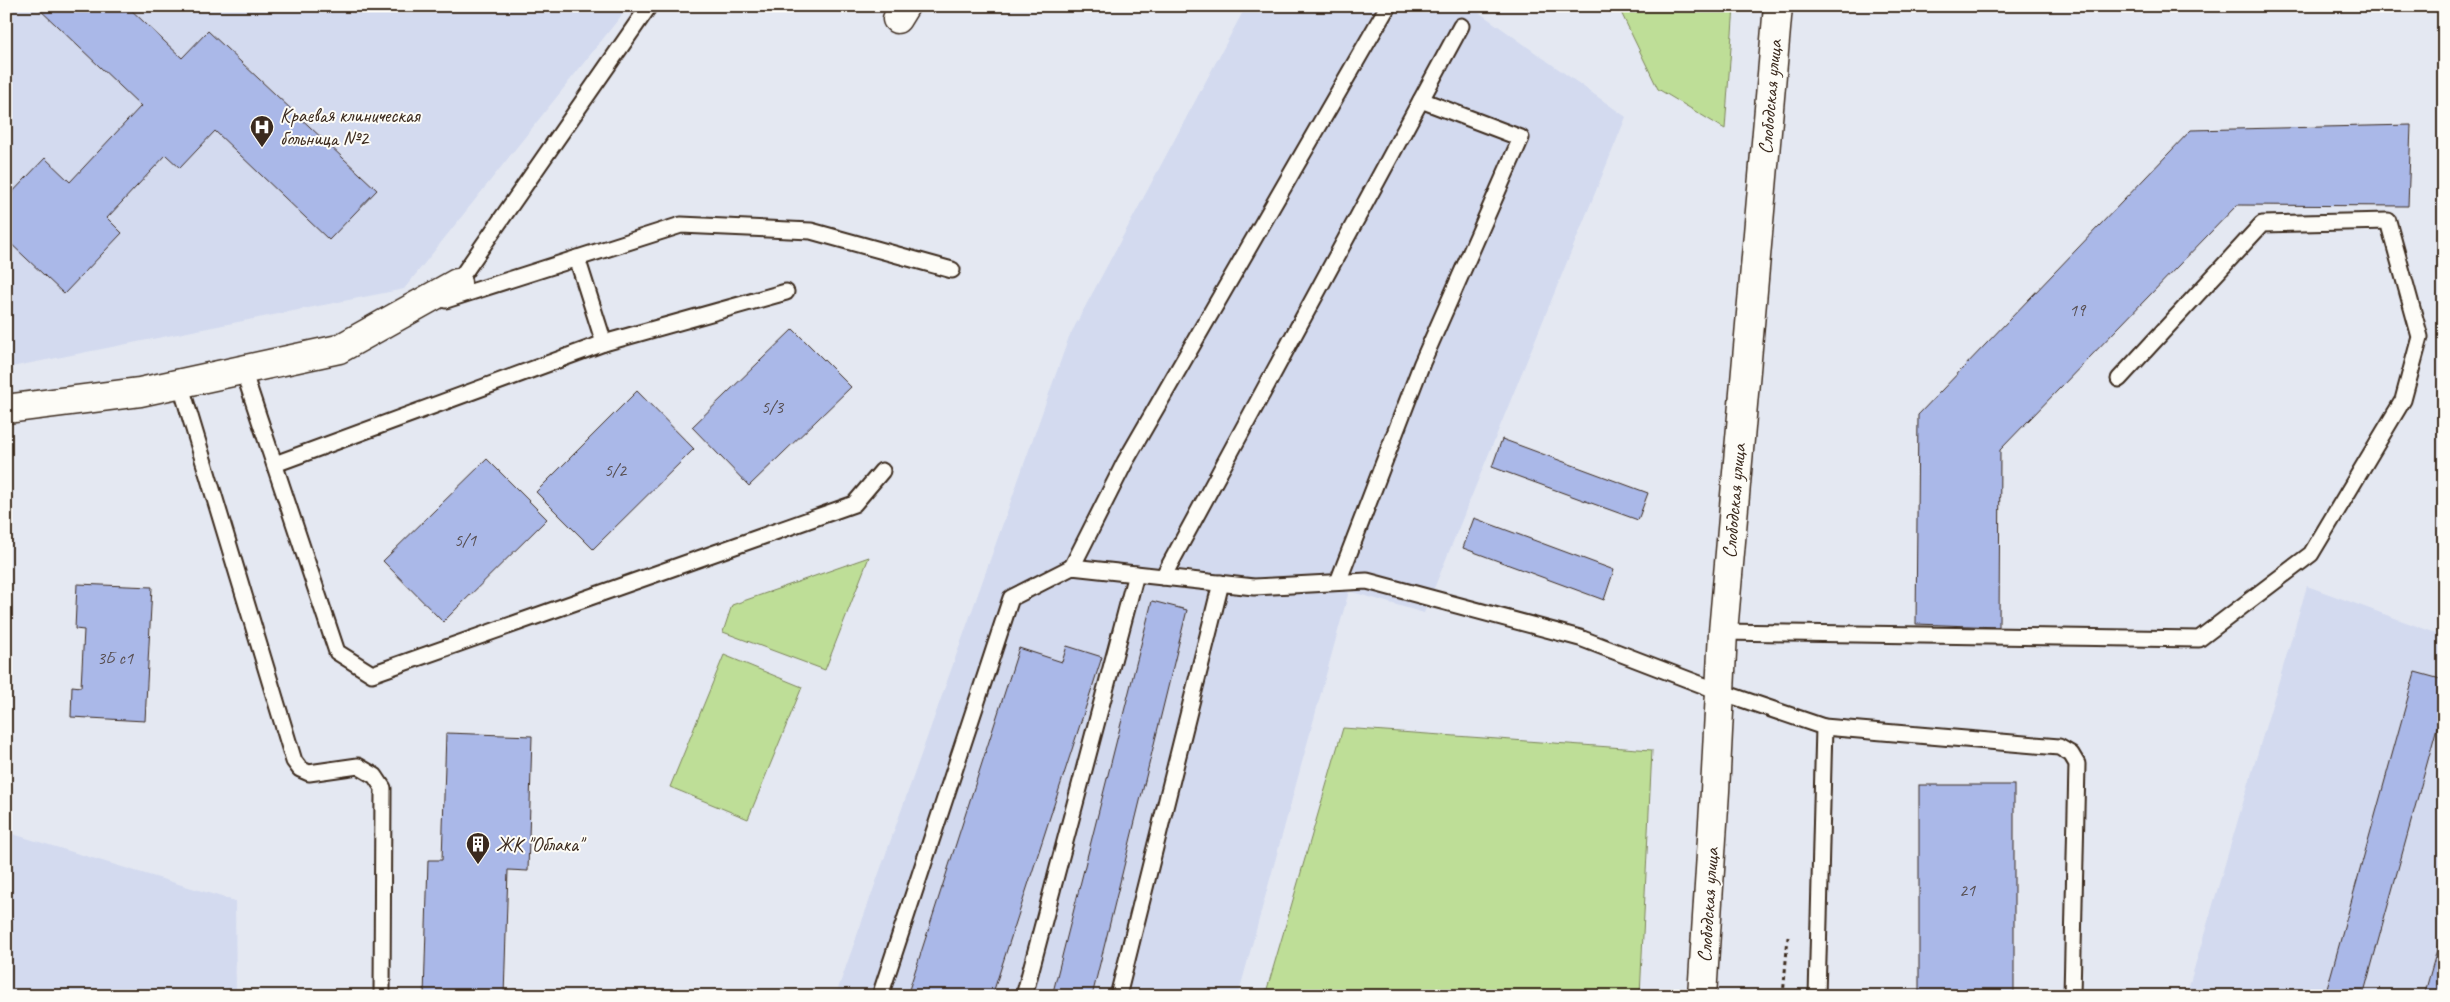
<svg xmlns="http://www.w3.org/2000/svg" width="2450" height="1002" font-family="Caveat,sans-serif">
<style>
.built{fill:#d3daef}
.green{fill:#bede97;stroke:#7c845a}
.building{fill:#aab8e8;stroke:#3b2a1e}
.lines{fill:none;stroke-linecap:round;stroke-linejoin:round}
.lane-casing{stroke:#3b2a1e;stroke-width:19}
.street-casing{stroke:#3b2a1e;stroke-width:31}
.secondary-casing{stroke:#3b2a1e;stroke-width:31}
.path{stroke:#3b2a1e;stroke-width:3;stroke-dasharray:4 4;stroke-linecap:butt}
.lane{stroke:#fdfcf7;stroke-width:15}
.street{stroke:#fdfcf7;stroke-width:28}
.secondary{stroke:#fdfcf7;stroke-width:28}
.labels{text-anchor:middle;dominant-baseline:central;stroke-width:4;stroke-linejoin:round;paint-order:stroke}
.number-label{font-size:18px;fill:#574e50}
.street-label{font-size:20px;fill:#3b2a1e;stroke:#fdfcf7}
.poi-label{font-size:20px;fill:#3b2a1e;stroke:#fdfcf7;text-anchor:start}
</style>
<rect width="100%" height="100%" fill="#e4e8f2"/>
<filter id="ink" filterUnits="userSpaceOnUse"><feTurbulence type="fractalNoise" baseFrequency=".02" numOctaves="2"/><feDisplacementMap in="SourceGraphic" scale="10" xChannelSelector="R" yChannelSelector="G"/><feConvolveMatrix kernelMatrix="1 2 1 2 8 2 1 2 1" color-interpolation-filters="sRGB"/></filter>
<g filter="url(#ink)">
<g class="built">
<polygon points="6,6 629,6 404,289 6,368"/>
<polygon points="1246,6 1470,6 1626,117 1424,613 1349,591 1238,996 819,996 838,989 1069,337"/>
<polygon points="2307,586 2444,636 2444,996 2186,996"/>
<polygon points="6,832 235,901 236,996 6,996"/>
</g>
<g class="green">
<polygon points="1618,6 1734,6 1725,129 1658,89"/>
<polygon points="869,557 825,670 723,632 732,605"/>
<polygon points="724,655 802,687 748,819 670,787"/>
<polygon points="1343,728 1652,750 1640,996 1265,996"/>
</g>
<g class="building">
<polygon points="36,6 127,6 182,58 208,31 377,190 329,240 215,131 180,168 166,155 107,218 122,233 64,294 6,239 6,199 45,158 70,182 141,106"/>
<polygon points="2411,125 2408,206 2237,205 2000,450 1999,627 1916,624 1918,415 2191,130"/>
<polygon points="793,329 851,387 749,486 692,427"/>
<polygon points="637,391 694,449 593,549 536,492"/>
<polygon points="1502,439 1648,493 1638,520 1492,467"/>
<polygon points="487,459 547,519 443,622 383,561"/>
<polygon points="1474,518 1614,570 1604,600 1463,548"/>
<polygon points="77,584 152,587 145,721 71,717 72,686 81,687 84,630 75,629"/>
<polygon points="1152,601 1187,610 1092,996 1052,996"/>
<polygon points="1067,646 1102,657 992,996 907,996 1019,648 1062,662"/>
<polygon points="2415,672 2444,680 2444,702 2363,996 2325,996"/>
<polygon points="446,733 532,736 528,871 508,870 504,996 424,996 428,860 442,860"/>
<rect x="1919" y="785" width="95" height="211"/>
<polygon points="2444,925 2444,996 2424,996"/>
</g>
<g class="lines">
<g class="lane-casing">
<g id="lane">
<polyline points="457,283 649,6"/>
<polyline points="446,300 681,225 811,231 952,270"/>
<polyline points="604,343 786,292"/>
<polyline points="243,370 337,652 372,674 854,504 882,471"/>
<polyline points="180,383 294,761 300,769 309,773 358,766 375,776 383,788 382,996"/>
<polyline points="275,464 604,343 577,258"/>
<polyline points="1072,567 1125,462 1388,6"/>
<polyline points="1163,577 1461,26"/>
<polyline points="1338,582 1422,363 1521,138 1421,100"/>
<polyline points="1723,632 2199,639 2311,554 2403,400 2420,337 2388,221 2262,224 2119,379"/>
<polyline points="1824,727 2059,747 2071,754 2077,764 2072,996"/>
<polyline points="880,996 1011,598 1072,567 1254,587 1367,581 1580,638 1718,691 1824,727 1817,996"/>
<polyline points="1024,996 1136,574"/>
<polyline points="1118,996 1221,583"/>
</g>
</g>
<g class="street-casing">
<g id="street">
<polyline points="897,19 905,6"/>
<polyline points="6,409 140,392 339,349 457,283"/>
</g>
</g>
<g class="secondary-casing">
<polyline id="secondary" points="1702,996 1715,791 1723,632 1778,6"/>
</g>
<polyline class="path" points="1783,996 1788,937"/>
<use href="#lane" class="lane"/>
<use href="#street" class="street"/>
<use href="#secondary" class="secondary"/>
</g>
</g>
<defs>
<g id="hospital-pin" transform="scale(1.25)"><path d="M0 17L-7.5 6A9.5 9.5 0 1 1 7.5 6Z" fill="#3b2a1e" stroke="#fdfcf7"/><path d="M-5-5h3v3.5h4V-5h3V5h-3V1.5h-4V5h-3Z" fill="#fff"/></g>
<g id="building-pin" transform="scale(1.25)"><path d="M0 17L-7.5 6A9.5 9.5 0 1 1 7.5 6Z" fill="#3b2a1e" stroke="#fdfcf7"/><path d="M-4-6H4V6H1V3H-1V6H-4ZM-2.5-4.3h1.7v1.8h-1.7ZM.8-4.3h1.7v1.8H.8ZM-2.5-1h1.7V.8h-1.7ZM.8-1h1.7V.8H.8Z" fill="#fff"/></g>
</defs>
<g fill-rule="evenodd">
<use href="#hospital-pin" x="262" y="127"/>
<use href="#building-pin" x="478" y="844"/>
</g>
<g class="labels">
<g class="number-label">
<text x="2077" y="310">19</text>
<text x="772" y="407">5/3</text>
<text x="615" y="470">5/2</text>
<text x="465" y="540">5/1</text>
<text x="115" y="658">3Б с1</text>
<text x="1967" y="890">21</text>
</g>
<g class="street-label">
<text transform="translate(1770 97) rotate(-85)">Слободская улица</text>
<text transform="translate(1734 501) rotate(-85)">Слободская улица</text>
<text transform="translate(1708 905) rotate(-86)">Слободская улица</text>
</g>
<g class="poi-label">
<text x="280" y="115">Краевая клиническая<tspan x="280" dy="23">больница №2</tspan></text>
<text x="496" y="844">ЖК "Облака"</text>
</g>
</g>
<rect width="2450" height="1002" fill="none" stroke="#fdfcf7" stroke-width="25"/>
<rect x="12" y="12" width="2425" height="977" fill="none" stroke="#3b2a1e" stroke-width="2" filter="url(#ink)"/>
</svg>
